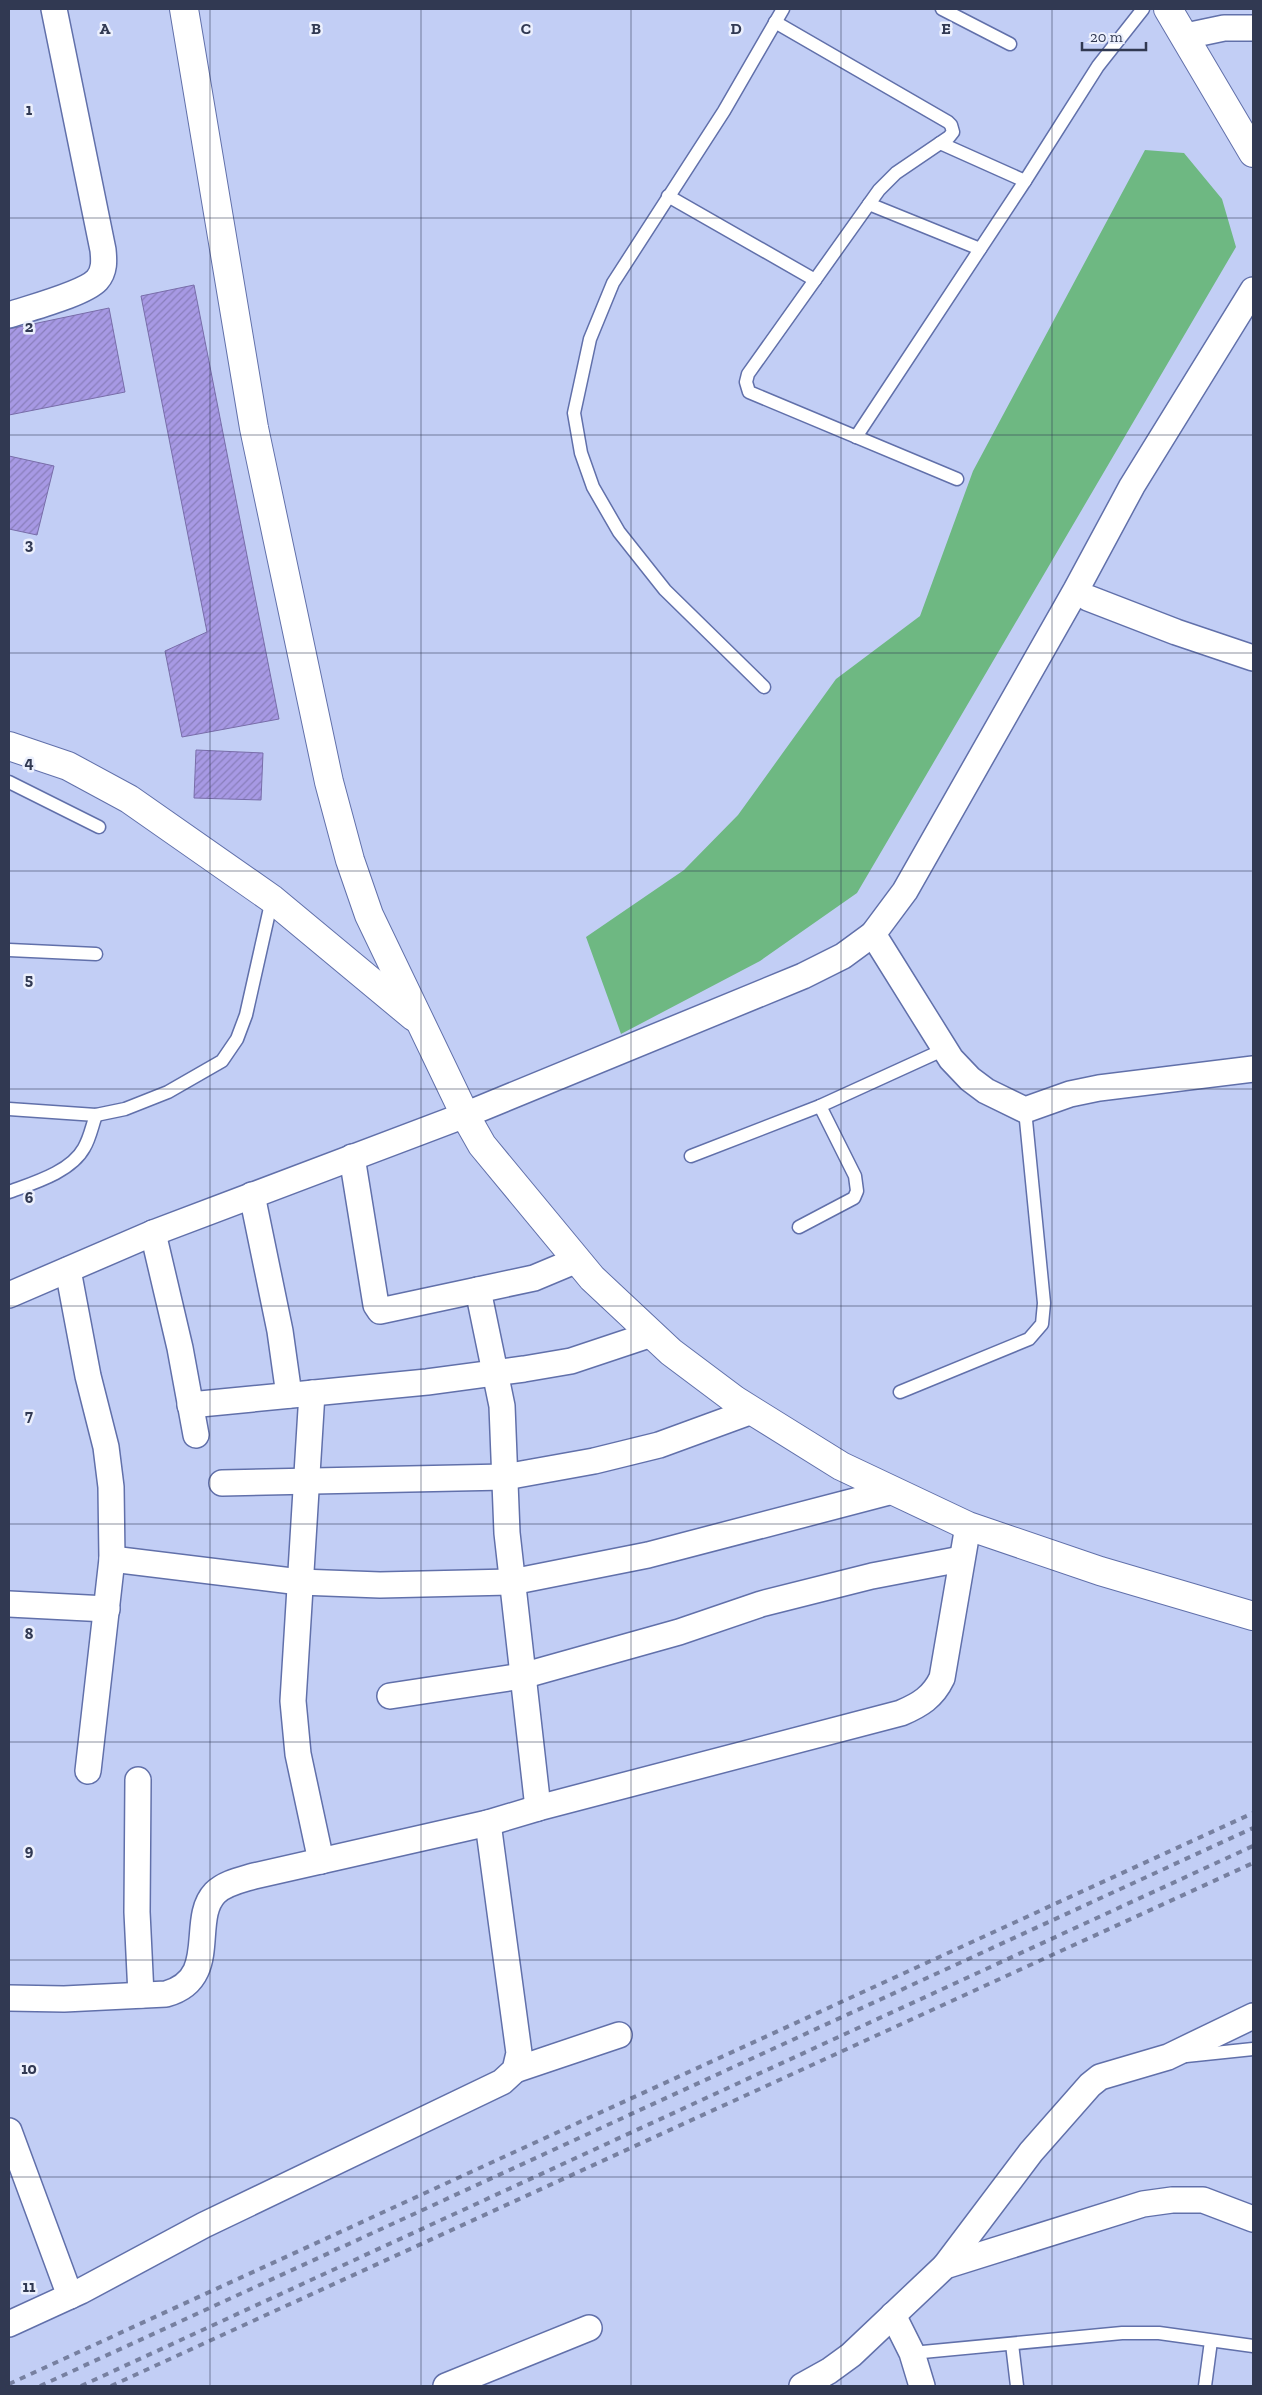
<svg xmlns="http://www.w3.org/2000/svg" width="1262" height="2395" font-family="'Zilla Slab',serif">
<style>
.water{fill:#6eb882}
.building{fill:url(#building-hatch);stroke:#786da9}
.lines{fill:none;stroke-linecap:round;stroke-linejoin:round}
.service-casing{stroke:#6170aa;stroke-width:15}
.minor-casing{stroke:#6170aa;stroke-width:28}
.tertiary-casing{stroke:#6170aa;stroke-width:30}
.service{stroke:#fff;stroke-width:12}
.minor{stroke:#fff;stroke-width:25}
.tertiary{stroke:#fff;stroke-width:28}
.rail{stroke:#7780a0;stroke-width:4;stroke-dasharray:6 6;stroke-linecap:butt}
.grid{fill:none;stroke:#313952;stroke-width:1;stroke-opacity:0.55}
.grid-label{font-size:16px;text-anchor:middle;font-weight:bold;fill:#313952;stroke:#ecf0fd;stroke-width:5;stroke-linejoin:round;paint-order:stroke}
</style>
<defs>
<pattern id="building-hatch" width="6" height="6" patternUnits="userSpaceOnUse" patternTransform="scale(1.25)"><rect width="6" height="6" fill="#a799e4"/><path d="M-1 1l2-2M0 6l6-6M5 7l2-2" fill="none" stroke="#897ebb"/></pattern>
</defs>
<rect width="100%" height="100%" fill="#c2cef5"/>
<polygon class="water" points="1145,150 1184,153 1222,199 1236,247 857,893 760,961 621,1034 586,937 684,870 738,815 836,679 920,616 973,471"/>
<g class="building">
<polygon points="194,285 279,719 182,737 165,651 207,632 141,296"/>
<polygon points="109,308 125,392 9,415 9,329"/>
<polygon points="9,456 54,466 37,535 9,529"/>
<polygon points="196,750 263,753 261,800 194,798"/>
</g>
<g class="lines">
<g class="service-casing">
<g id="service">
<polyline points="942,9 1010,44"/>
<polyline points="775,22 948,122 951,125 953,132 949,137 896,173 879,190 748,374 746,382 749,392 957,479"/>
<polyline points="940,143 1025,181"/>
<polyline points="668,196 815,280"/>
<polyline points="869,204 980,249"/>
<polyline points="856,437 1025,181 1098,66 1143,9"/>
<polyline points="764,687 665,590 619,532 593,487 581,453 574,413 590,339 613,283 724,111 783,9"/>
<polyline points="9,782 99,827"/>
<polyline points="9,950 96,954"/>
<polyline points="9,1109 96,1115 125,1109 168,1092 222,1061 237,1039 246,1015 272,899"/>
<polyline points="691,1156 820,1106"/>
<path d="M 9,1192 C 33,1183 71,1172 84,1148 C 90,1138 92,1126 96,1115"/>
<polyline points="799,1227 854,1198 857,1191 855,1176 820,1106 945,1049"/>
<polyline points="900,1392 1029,1339 1042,1324 1044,1303 1025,1110"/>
<polyline points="1186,2056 1253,2049"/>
<polyline points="1012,2344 1017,2386"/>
<polyline points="912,2353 1122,2333 1159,2333 1253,2346"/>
<polyline points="1205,2386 1211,2341"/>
</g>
</g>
<g class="minor-casing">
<g id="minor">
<polyline points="1186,36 1224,28 1253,28"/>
<path d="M 9,315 C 29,308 84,294 97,280 C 105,271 104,260 103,250 L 54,9"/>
<polyline points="1088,598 1176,632 1253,658"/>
<polyline points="873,934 951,1059 970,1079 986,1091 1025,1110 1070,1094 1099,1088 1253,1069"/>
<polyline points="352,1157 376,1305 380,1311 478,1290"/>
<polyline points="252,1195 280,1331 289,1395"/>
<polyline points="153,1233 180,1348 196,1435"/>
<polyline points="68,1270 88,1376 106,1447 111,1487 112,1559 88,1771"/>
<polyline points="9,1295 153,1233 465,1115 803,976 843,956 873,934 905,891 1076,590 1132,486 1253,290"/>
<polyline points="312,1393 293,1701 298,1754 321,1861"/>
<polyline points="190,1405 427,1382 524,1369 571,1361 652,1334"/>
<polyline points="222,1483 505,1477 594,1461 659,1445 752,1411"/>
<polyline points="112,1559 300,1582 380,1585 512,1582 648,1555 893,1491"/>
<polyline points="9,1604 107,1609"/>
<polyline points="390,1696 522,1676 679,1632 761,1604 872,1576 961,1559"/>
<polyline points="138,1780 137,1912 141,1995"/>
<polyline points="538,1808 507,1533 502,1406 478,1290 534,1278 577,1260"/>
<path d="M 9,1998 L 64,1999 L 166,1994 C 221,1979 189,1920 215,1893 C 225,1883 241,1880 254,1876 L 488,1823 L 538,1808 L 901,1713 C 920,1705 933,1697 942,1678 L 968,1526"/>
<polyline points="515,2070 619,2035"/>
<polyline points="9,2131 70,2296"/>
<polyline points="945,2266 1031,2152 1090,2085 1100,2077 1168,2057 1253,2016"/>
<polyline points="893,2315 912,2353 922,2386"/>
<polyline points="9,2324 81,2291 204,2225 502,2082 515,2070 519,2053 488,1823"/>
<polyline points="446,2386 589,2328"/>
<polyline points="802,2386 829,2371 851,2355 945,2266 1143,2204 1172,2200 1203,2200 1253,2219"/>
</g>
</g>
<g class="tertiary-casing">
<g id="tertiary">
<polyline points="184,9 254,428 329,782 350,860 369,915 465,1115 482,1145 592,1278 671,1352 735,1400 841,1466 968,1526 1100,1571 1253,1616"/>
<polyline points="1168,9 1253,153"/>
<polyline points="9,746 68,766 129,799 272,899 414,1017"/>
</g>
</g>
<use href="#service" class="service"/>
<use href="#minor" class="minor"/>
<use href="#tertiary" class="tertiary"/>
<g class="rail">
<polyline points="9,2384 1253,1813"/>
<polyline points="40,2386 1253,1828"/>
<polyline points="81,2386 1253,1846"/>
<polyline points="111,2386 1253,1863"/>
</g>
</g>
<path class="grid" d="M 210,9 L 210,2386M 421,9 L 421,2386M 631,9 L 631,2386M 841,9 L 841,2386M 1052,9 L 1052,2386M 9,218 L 1253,218M 9,435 L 1253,435M 9,653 L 1253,653M 9,871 L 1253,871M 9,1089 L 1253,1089M 9,1306 L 1253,1306M 9,1524 L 1253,1524M 9,1742 L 1253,1742M 9,1960 L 1253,1960M 9,2177 L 1253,2177"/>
<g class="grid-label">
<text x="105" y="34">A</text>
<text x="316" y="34">B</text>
<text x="526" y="34">C</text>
<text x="736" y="34">D</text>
<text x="946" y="34">E</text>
<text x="29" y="115">1</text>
<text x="29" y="332">2</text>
<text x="29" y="550">3</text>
<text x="29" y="768">4</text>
<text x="29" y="985">5</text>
<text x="29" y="1203">6</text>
<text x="29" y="1421">7</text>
<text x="29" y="1639">8</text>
<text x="29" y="1856">9</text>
<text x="29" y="2074">10</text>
<text x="29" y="2292">11</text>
</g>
<rect width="1262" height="2395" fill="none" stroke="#313952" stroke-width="20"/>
<path d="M1082 42v8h64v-8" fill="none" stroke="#313952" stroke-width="2.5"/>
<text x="1090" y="42" font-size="15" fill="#313952" stroke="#ecf0fd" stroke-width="4" paint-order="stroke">20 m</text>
</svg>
